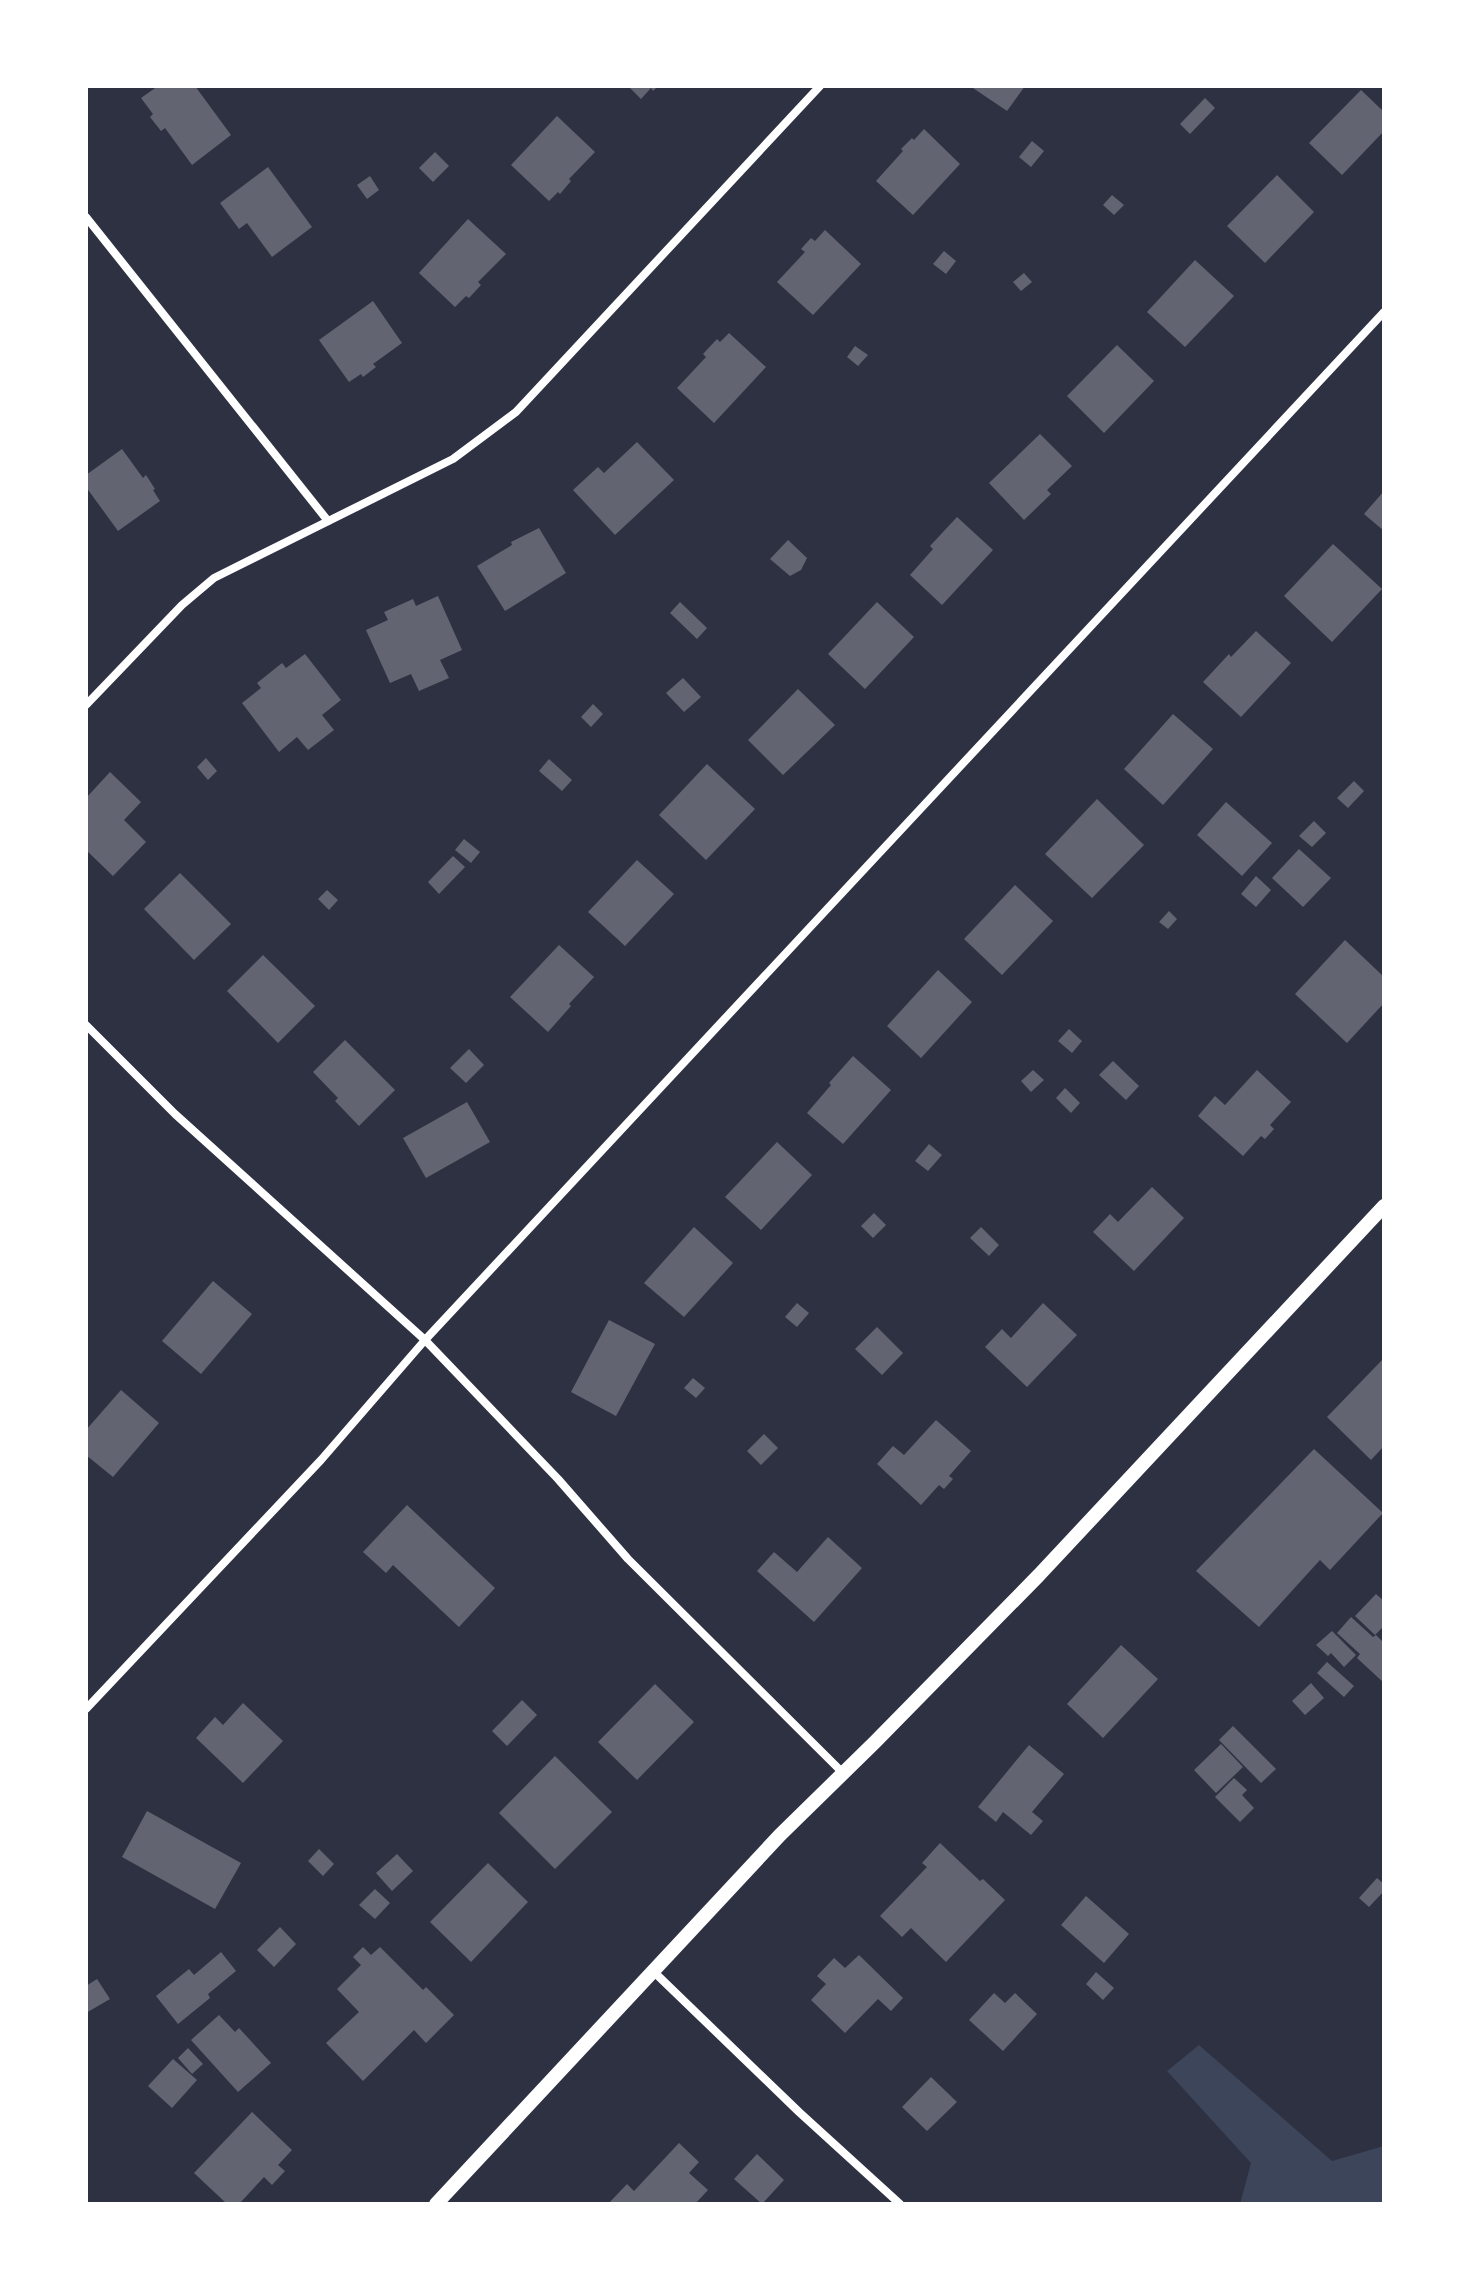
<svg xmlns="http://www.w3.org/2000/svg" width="1470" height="2290" font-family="Figtree,sans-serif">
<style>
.green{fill:#3c4559}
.building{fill:#626471}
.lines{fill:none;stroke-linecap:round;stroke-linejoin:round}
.minor{stroke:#fff;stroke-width:8}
.tertiary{stroke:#fff;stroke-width:14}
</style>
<rect width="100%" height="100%" fill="#2d3142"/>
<polygon class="green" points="1199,2045 1332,2161 1384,2146 1384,2204 1240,2204 1251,2163 1167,2071"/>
<g class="building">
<polygon points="158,86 195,86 231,135 192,165 165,128 161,131 150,117 153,114 141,98"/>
<polygon points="628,86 658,86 653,91 651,88 641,99"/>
<polygon points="970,86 1025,86 1007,111"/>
<polygon points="1361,90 1384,112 1384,131 1342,175 1309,143"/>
<polygon points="1205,98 1215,108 1190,134 1180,124"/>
<polygon points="557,116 595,152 569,179 571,181 560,194 558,192 549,201 511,165"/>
<polygon points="924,129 960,164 913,215 876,181 903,151 901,149 912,138 914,140"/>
<polygon points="1032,141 1044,151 1031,167 1019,157"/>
<polygon points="435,152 449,166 433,182 419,168"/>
<polygon points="268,167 312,227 272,257 247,223 239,229 220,203"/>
<polygon points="1277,175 1314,212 1265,263 1227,226"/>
<polygon points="370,176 379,190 367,199 357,185"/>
<polygon points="1112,195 1124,205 1114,215 1103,205"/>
<polygon points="468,219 506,254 478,282 481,285 469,298 466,296 455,307 419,273"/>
<polygon points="825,230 861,264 813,315 777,282 805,252 801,249 811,238 815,241"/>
<polygon points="944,251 956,261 946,274 933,264"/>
<polygon points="1195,260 1234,296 1185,347 1147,312"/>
<polygon points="1024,273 1032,282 1021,291 1013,282"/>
<polygon points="373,301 402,343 373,364 376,367 363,377 361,374 349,382 319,340"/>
<polygon points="729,333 766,367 714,423 677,388 706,357 703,354 717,339 720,342"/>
<polygon points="1117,345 1154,381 1104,433 1067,396"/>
<polygon points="855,346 868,355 858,366 847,357"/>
<polygon points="1040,434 1072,466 1047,490 1051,494 1024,520 989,483"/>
<polygon points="637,442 674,480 615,535 573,490 598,467 604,473"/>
<polygon points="122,449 143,478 146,475 155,489 153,490 160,501 118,531 86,487 86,475"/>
<polygon points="1384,491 1384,531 1364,514"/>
<polygon points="957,517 993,550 942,605 910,575 933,549 930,546"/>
<polygon points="539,528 566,573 505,611 477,566 512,545 511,542"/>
<polygon points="788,540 807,558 801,570 790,576 770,559"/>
<polygon points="1333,544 1382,589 1332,642 1284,596"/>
<polygon points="438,596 462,650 440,660 449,678 419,691 411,674 390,683 366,630 388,620 384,612 413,599 416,606"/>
<polygon points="680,602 707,628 697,639 670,613"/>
<polygon points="877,602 914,637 865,689 828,654"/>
<polygon points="1256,631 1291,663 1241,717 1203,682 1229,654 1231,657"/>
<polygon points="305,654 341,700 322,715 334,730 308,750 297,737 279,752 242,703 261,688 257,683 282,663 286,668"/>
<polygon points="683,678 701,697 684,712 666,693"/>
<polygon points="798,689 835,725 783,775 748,740"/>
<polygon points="593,704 603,714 591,727 581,717"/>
<polygon points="1173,714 1213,749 1163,805 1124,769"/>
<polygon points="206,758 217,771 208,780 197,767"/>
<polygon points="549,759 572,780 562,791 539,771"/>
<polygon points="707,764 755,809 706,860 659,815"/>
<polygon points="110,772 141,802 124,820 146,842 113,876 86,850 86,798"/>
<polygon points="1354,781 1364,791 1348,808 1337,798"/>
<polygon points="1097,799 1144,845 1092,898 1045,854"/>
<polygon points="1226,802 1272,843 1242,876 1197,835"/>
<polygon points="1314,821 1326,833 1312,847 1299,836"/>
<polygon points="464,839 480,852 471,863 455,850"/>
<polygon points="1299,849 1331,878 1303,907 1272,878"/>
<polygon points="453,856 465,867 439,894 428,882"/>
<polygon points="637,860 674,894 625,946 588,912"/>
<polygon points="180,873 231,924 194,960 144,909"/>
<polygon points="1256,876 1271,890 1256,907 1241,894"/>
<polygon points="1015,885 1053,921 1002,975 964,939"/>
<polygon points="327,890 338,900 329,910 318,899"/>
<polygon points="1169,911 1177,919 1168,929 1159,922"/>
<polygon points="1345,940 1384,977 1384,1003 1347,1043 1295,994"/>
<polygon points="559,945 594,977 569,1004 571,1006 548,1032 510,997"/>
<polygon points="263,955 315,1006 278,1043 227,991"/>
<polygon points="938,970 972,1002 921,1058 887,1026"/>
<polygon points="1069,1029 1082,1041 1072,1053 1058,1041"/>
<polygon points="345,1040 395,1090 359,1126 335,1101 338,1098 313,1072"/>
<polygon points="469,1049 484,1065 466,1083 450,1068"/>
<polygon points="853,1056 891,1090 843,1144 807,1113 831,1085 829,1083"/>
<polygon points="1113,1061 1139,1086 1126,1100 1099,1075"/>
<polygon points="1033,1070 1044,1080 1031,1092 1021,1081"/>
<polygon points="1257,1070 1291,1102 1270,1125 1274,1129 1265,1139 1261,1136 1243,1156 1198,1116 1215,1096 1225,1105"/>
<polygon points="1065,1088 1080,1103 1071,1113 1056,1098"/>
<polygon points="467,1102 490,1142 426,1178 403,1138"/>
<polygon points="777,1142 812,1175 761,1230 725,1197"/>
<polygon points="929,1144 942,1155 928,1171 915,1161"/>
<polygon points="1152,1187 1184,1218 1134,1271 1093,1232 1110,1214 1118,1222"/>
<polygon points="874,1213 886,1225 873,1238 861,1226"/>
<polygon points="694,1227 733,1263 684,1317 644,1283"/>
<polygon points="981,1227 999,1245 989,1256 970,1238"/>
<polygon points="213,1281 252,1314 201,1374 162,1341"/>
<polygon points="797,1303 809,1313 797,1327 785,1317"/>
<polygon points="1043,1303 1077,1335 1027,1387 985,1347 1002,1329 1011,1338"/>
<polygon points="609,1320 655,1344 616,1416 571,1392"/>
<polygon points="877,1327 903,1353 882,1375 855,1349"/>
<polygon points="1384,1358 1384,1446 1371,1460 1327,1417"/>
<polygon points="693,1378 705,1388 696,1398 684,1388"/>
<polygon points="121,1390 159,1423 113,1477 86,1455 86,1430"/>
<polygon points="936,1420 971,1451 949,1476 953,1479 944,1489 939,1485 921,1505 877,1464 893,1446 904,1455"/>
<polygon points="764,1434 778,1448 761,1465 747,1451"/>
<polygon points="1314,1449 1383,1513 1330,1570 1320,1560 1259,1627 1196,1571"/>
<polygon points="407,1505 495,1588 459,1627 393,1565 386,1573 363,1552"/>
<polygon points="828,1537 862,1568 814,1622 757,1571 774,1552 797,1572"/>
<polygon points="1376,1594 1384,1601 1384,1626 1375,1635 1355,1616"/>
<polygon points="1351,1617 1373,1637 1376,1635 1384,1643 1384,1683 1357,1658 1360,1654 1337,1633"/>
<polygon points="1332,1631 1356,1655 1344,1667 1331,1653 1328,1656 1316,1645"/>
<polygon points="1121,1645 1158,1679 1103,1738 1067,1704"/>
<polygon points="1327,1662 1354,1686 1344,1697 1317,1673"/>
<polygon points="1311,1683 1324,1698 1305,1715 1292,1701"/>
<polygon points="655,1684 694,1722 637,1780 598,1742"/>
<polygon points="522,1700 537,1715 507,1746 492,1731"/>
<polygon points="243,1703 283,1741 243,1783 196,1738 215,1717 223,1725"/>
<polygon points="1233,1726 1276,1769 1261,1783 1219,1740"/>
<polygon points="1221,1744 1243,1767 1216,1793 1194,1770"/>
<polygon points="1029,1745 1064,1774 1032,1812 1043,1821 1031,1835 1003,1812 996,1822 978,1807"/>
<polygon points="555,1756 612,1812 555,1869 499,1813"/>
<polygon points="1234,1778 1247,1790 1242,1795 1254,1808 1240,1822 1215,1797"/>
<polygon points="147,1811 241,1863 215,1909 122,1857"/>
<polygon points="940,1843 980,1881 983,1879 1005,1900 946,1962 911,1928 902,1937 880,1916 927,1867 922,1863"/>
<polygon points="319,1849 334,1864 323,1876 308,1861"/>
<polygon points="397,1854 413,1871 392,1891 376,1873"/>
<polygon points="488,1863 528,1902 471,1962 430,1922"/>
<polygon points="1377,1878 1384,1884 1384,1891 1369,1907 1359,1898"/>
<polygon points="375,1889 390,1903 375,1919 359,1905"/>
<polygon points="1086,1896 1129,1934 1104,1963 1061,1925"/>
<polygon points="280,1927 296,1944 274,1967 257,1950"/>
<polygon points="363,1947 371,1955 380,1947 423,1990 426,1987 454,2015 426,2043 414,2030 363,2081 326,2043 359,2012 337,1989 361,1965 353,1957"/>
<polygon points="221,1952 236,1971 208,1994 210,1998 178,2024 156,1996 189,1969 194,1975"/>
<polygon points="859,1955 903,1998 891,2011 878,1999 845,2033 811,2000 826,1984 817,1976 834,1958 845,1968"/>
<polygon points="1096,1972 1114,1988 1103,2000 1086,1984"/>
<polygon points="97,1979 110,1999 86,2013 86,1986"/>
<polygon points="994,1993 1005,2003 1015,1993 1037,2014 1003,2051 969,2020"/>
<polygon points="219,2015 235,2032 239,2028 271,2063 238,2092 191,2040"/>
<polygon points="188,2048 203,2064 192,2074 178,2058"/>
<polygon points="173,2059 197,2080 172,2108 148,2086"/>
<polygon points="931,2077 957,2102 927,2131 902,2107"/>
<polygon points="252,2112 292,2150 278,2165 285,2171 272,2185 264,2177 239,2204 227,2204 194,2173"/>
<polygon points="679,2143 699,2162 689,2173 708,2190 695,2204 608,2204 627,2184 634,2191"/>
<polygon points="757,2154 784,2180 762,2204 734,2179"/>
</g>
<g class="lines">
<g class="minor">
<polyline points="86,217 328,521"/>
<polyline points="86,705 182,605 214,578 453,459 516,412 820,86"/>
<polyline points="86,1025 175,1114 425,1340 558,1479 628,1559 843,1773"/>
<polyline points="86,1709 321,1460 425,1340 1384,312"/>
<polyline points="653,1971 799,2112 900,2204"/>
</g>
<polyline class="tertiary" points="436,2204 780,1835 875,1742 1039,1575 1384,1206"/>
</g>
<rect width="1470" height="2290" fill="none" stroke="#ffffff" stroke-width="176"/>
</svg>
